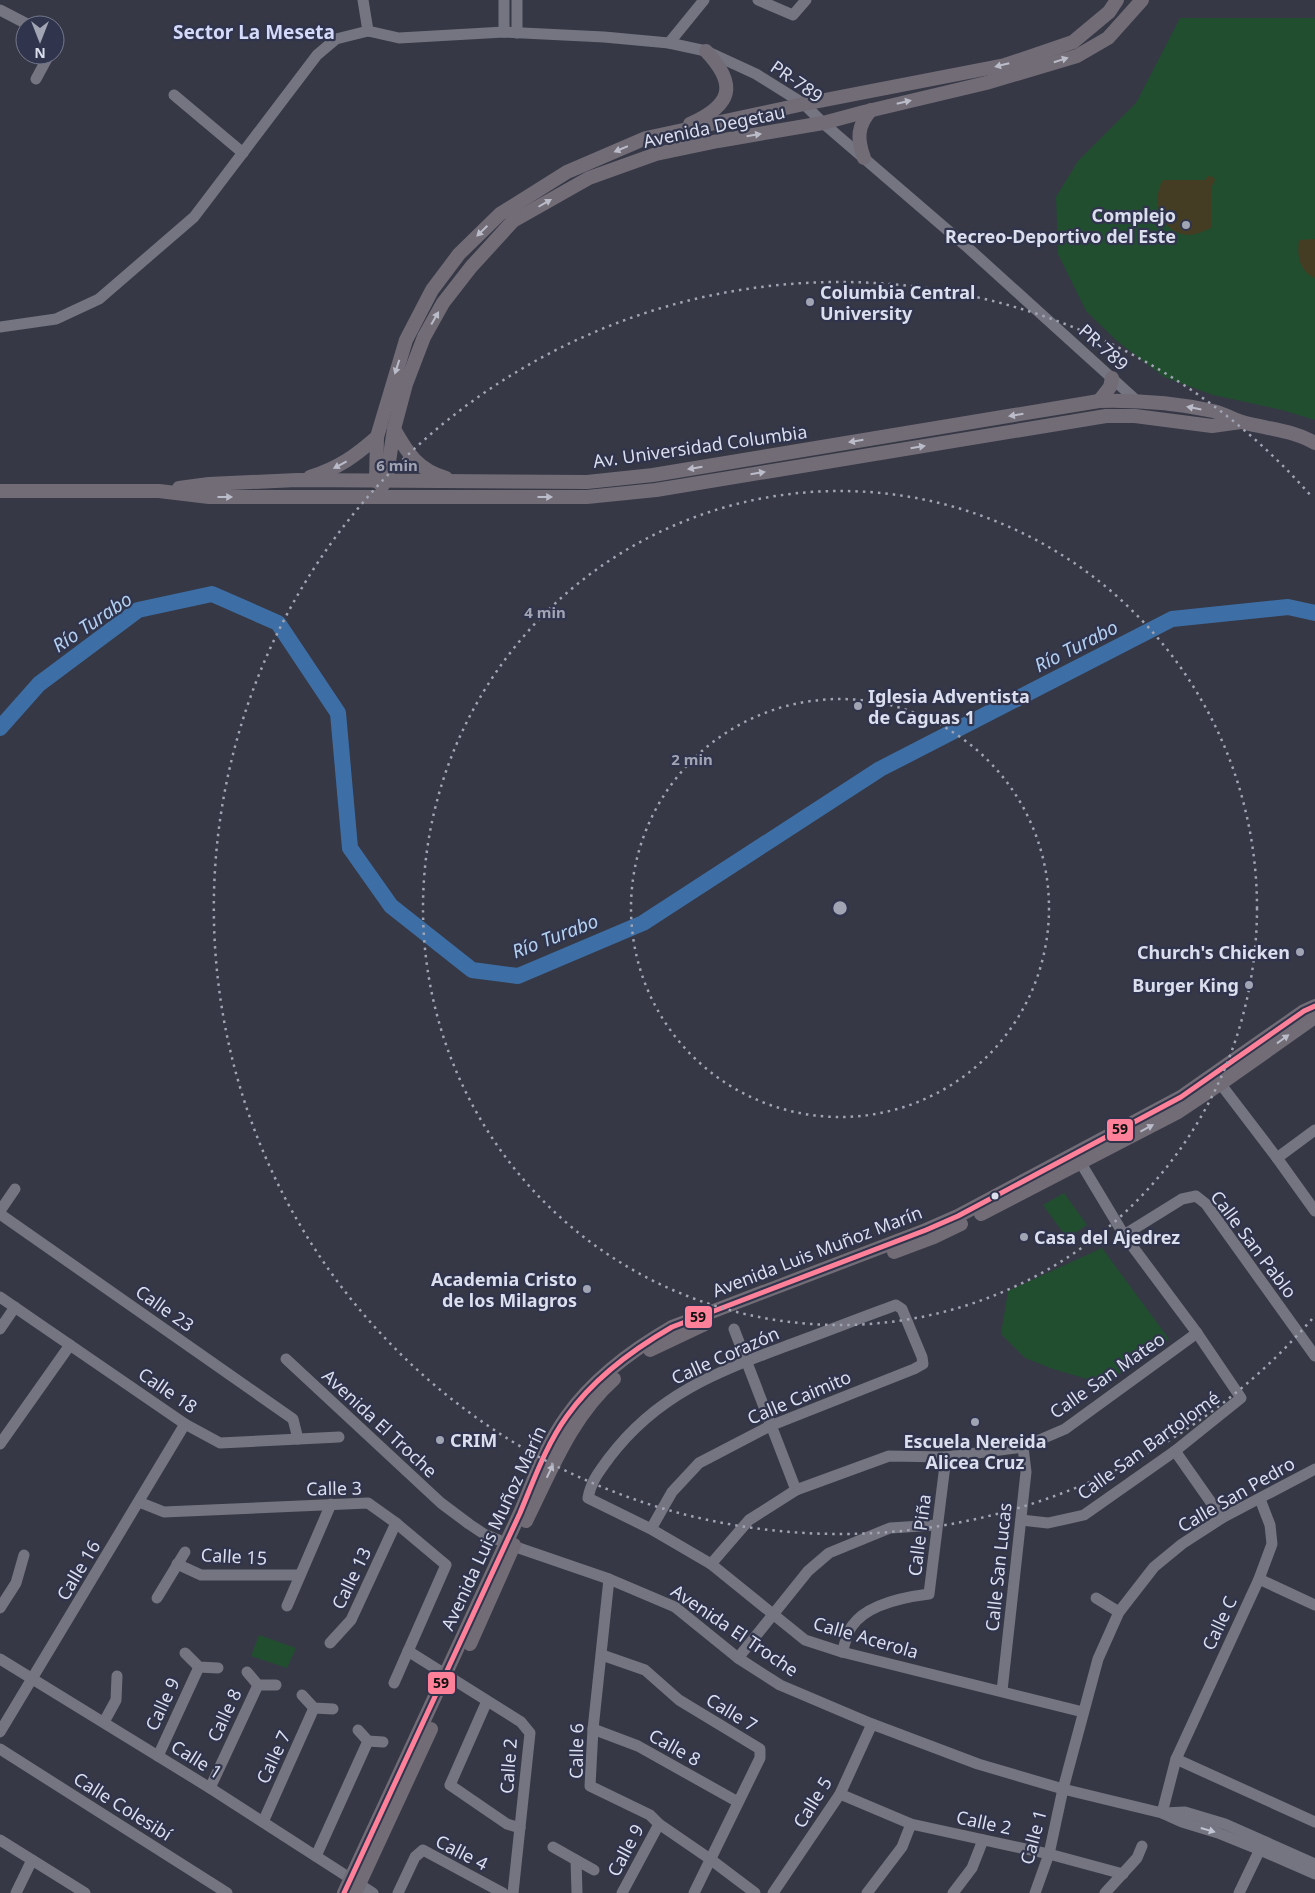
<svg xmlns="http://www.w3.org/2000/svg" width="1315" height="1893" font-family="'Noto Sans',sans-serif">
<style>
.green{fill:#224e30}
.sand{fill:#443d23}
.lines{fill:none;stroke-linecap:round;stroke-linejoin:round}
.river{stroke:#3d6fa6;stroke-width:16}
.minor{stroke:#747580;stroke-width:11}
.major{stroke:#726c76;stroke-width:14}
.bus-1-casing{stroke:#30344c;stroke-width:9}
.bus-1{stroke:#ff8098;stroke-width:5}
.oneway{fill:#bbbcc9}
.oneway2{fill:#c0c4d2}
.ring{fill:none;stroke:#a1a4b3;stroke-width:2.5;stroke-dasharray:2.5 5}
.poi-dot{fill:#a1a4b3;stroke:#30344c;stroke-width:2}
.bus-dot{fill:#dadeed;stroke:#30344c;stroke-width:2}
.labels{text-anchor:middle;dominant-baseline:central;stroke-width:4.5;stroke-linejoin:round;paint-order:stroke}
.street-label{font-size:18px;fill:#dadeed;stroke:#30344c}
.poi-label{font-size:18px;font-weight:bold;fill:#dadeed;stroke:#30344c;text-anchor:end}
.neighbourhood-label{font-size:19px;font-weight:bold;fill:#d4daf9;stroke:#30344c}
.water-label{font-size:19px;font-style:italic;fill:#b3d0f1;stroke:#30344c}
.centre{fill:#a1a4b3;stroke:#30344c;stroke-width:2.5}
.ring-label{font-size:15px;text-anchor:middle;font-weight:bold;fill:#a1a4b3;stroke:#30344c;stroke-width:4.5;stroke-linejoin:round;paint-order:stroke}
.line-badge{stroke:#30344c;stroke-width:2}
.pale-badge-label{font-size:14px;text-anchor:middle;font-weight:bold;fill:#111}
</style>
<rect width="100%" height="100%" fill="#363846"/>
<g class="green">
<polygon points="1180,18 1315,18 1315,420 1282,410 1213,395 1164,377 1117,341 1086,311 1058,254 1056,197 1078,161 1136,103"/>
<polygon points="1064,1193 1087,1225 1067,1238 1043,1205"/>
<polygon points="1102,1248 1169,1339 1122,1373 1087,1379 1053,1369 1025,1358 1001,1334 1008,1291"/>
<polygon points="259,1635 296,1648 287,1668 251,1656"/>
</g>
<g class="sand">
<path d="M 1208,176 L 1213,177 L 1215,180 L 1211,188 L 1211,228 C 1204,231 1196,235 1188,235 C 1161,233 1150,201 1163,180 L 1205,180 Z"/>
<path d="M 1315,239 L 1315,278 C 1299,271 1297,256 1299,240 Z"/>
</g>
<g class="lines">
<polyline class="river" points="0,728 39,684 138,610 212,594 278,623 338,713 350,848 391,906 472,970 518,976 643,923 880,769 1172,619 1288,607 1315,613"/>
<g class="minor">
<polyline points="363,0 368,31"/>
<polyline points="758,0 793,15 806,0"/>
<polyline points="0,10 29,25"/>
<polyline points="504,32 504,0"/>
<polyline points="517,33 517,0"/>
<polyline points="55,38 58,40 55,45"/>
<polyline points="669,43 704,0"/>
<polyline points="36,79 49,55"/>
<polyline points="174,95 243,153"/>
<polyline points="0,327 56,319 99,299 194,217 317,55 336,39 368,31 399,38 504,32 604,37 669,43 706,51 756,74 804,104 823,123 966,246 1136,400"/>
<polyline points="1216,1078 1277,1158 1315,1211"/>
<polyline points="1277,1158 1315,1130"/>
<polyline points="0,1211 15,1189"/>
<polyline points="0,1214 293,1419 298,1439"/>
<polyline points="1124,1235 1182,1199 1196,1196 1206,1204 1315,1356"/>
<polyline points="0,1297 185,1424 220,1443 339,1437"/>
<polyline points="0,1329 15,1307"/>
<polyline points="734,1329 796,1490"/>
<polyline points="286,1359 441,1503 469,1524 484,1534 513,1546 609,1579 675,1607 738,1658 780,1685 872,1724 978,1764 1063,1789 1162,1813 1182,1822 1218,1833 1260,1850 1315,1874"/>
<polyline points="0,1444 70,1345"/>
<polyline points="1175,1451 1222,1518"/>
<polyline points="139,1502 164,1512 368,1503 396,1523 446,1565 394,1683"/>
<polyline points="1021,1520 1048,1523 1084,1515 1175,1451 1241,1398 1197,1333 1124,1235 1076,1155"/>
<path d="M 651,1529 L 672,1492 L 699,1463 L 770,1426 L 914,1369 L 923,1364 L 922,1357 L 902,1309 L 896,1305 C 860,1318 825,1332 789,1345 C 717,1372 657,1394 609,1458 C 599,1472 591,1481 588,1498 L 651,1529 L 711,1564 L 805,1640 L 842,1652 L 1083,1712"/>
<polyline points="177,1564 201,1575 300,1575"/>
<polyline points="711,1564 749,1520 796,1490 889,1456 946,1457 1023,1447 1065,1429 1197,1333"/>
<polyline points="609,1579 593,1729 590,1786 650,1815 659,1824 710,1859 755,1893"/>
<polyline points="1259,1579 1315,1605"/>
<polyline points="157,1598 185,1552"/>
<polyline points="1096,1598 1119,1612"/>
<polyline points="287,1606 331,1504"/>
<polyline points="0,1608 16,1583 24,1555"/>
<polyline points="330,1643 351,1620 396,1523"/>
<polyline points="408,1651 521,1722 530,1733 513,1893"/>
<path d="M 842,1652 C 845,1644 847,1633 852,1626 C 867,1604 905,1597 929,1594 L 946,1457"/>
<polyline points="185,1653 199,1667 218,1668"/>
<polyline points="602,1655 645,1670 679,1700 760,1749 760,1758 694,1893"/>
<polyline points="738,1658 808,1571 829,1553 890,1528 937,1525"/>
<polyline points="0,1659 210,1788 373,1893"/>
<polyline points="247,1672 258,1685 276,1685"/>
<polyline points="1002,1691 1026,1472 1023,1447"/>
<polyline points="302,1695 314,1708 333,1709"/>
<polyline points="487,1701 450,1785 507,1824 520,1828"/>
<polyline points="104,1722 116,1700 117,1676"/>
<polyline points="593,1729 638,1746 738,1802"/>
<polyline points="358,1730 368,1741 383,1742"/>
<polyline points="0,1732 185,1424"/>
<polyline points="0,1749 227,1893"/>
<polyline points="158,1756 199,1667"/>
<polyline points="1176,1759 1315,1822"/>
<polyline points="210,1788 258,1685"/>
<polyline points="840,1794 911,1824 1049,1854 1123,1874"/>
<polyline points="1162,1813 1176,1759 1259,1579 1272,1544 1270,1525 1260,1499"/>
<polyline points="1164,1813 1185,1812 1225,1824 1315,1864"/>
<polyline points="263,1822 314,1708"/>
<polyline points="0,1840 85,1893"/>
<polyline points="553,1847 576,1860 577,1893"/>
<polyline points="316,1856 368,1741"/>
<polyline points="576,1860 594,1870"/>
<polyline points="16,1893 32,1860"/>
<polyline points="398,1893 415,1857 423,1850 503,1893"/>
<polyline points="622,1893 659,1824"/>
<polyline points="773,1893 840,1794 872,1724"/>
<polyline points="867,1893 902,1847 911,1824"/>
<polyline points="953,1893 972,1868 983,1840"/>
<polyline points="1035,1893 1049,1854 1063,1789 1098,1659 1119,1612 1154,1567 1182,1544 1222,1518 1315,1469"/>
<polyline points="1105,1893 1137,1858 1142,1846"/>
<polyline points="1239,1893 1263,1843"/>
</g>
<g class="major">
<path d="M 690,124 C 732,105 738,85 706,51"/>
<path d="M 864,158 C 857,139 857,126 871,110"/>
<polyline points="1099,401 1110,387 1112,378"/>
<path d="M 394,429 C 408,454 418,470 446,478"/>
<path d="M 310,477 C 339,468 355,456 377,437"/>
<polyline points="380,484 386,481 394,429 406,384 424,337 443,303 471,267 513,221 589,178 656,154 718,141 823,123 864,112 986,83 1077,56 1108,38 1142,0"/>
<polyline points="383,485 376,481 377,437 406,340 432,290 459,254 500,214 567,172 646,138 804,104 1005,65 1073,42 1109,12 1117,0"/>
<path d="M 179,488 L 209,484 L 297,480 L 587,482 L 653,475 L 1099,401 C 1138,400 1176,403 1213,411 C 1223,413 1232,419 1242,422 C 1267,429 1293,430 1315,443"/>
<polyline points="0,491 159,491 209,497 587,497 656,490 1106,416 1135,416 1212,426 1241,422"/>
<polyline points="981,1214 1178,1112 1220,1084 1315,1017"/>
<polyline points="894,1252 934,1237 961,1224"/>
<polyline points="650,1350 705,1324"/>
<path d="M 526,1521 C 551,1471 571,1417 614,1379"/>
<polyline points="470,1644 514,1545"/>
<path d="M 344,1893 L 520,1513 C 534,1480 546,1445 567,1416 C 594,1378 632,1350 672,1327 L 926,1230 L 958,1216 L 1181,1097 L 1304,1011 L 1315,1006"/>
<polyline points="355,1893 431,1729"/>
</g>
<g class="bus-1-casing">
<path id="bus-1" d="M 344,1893 L 520,1513 C 534,1480 546,1445 567,1416 C 594,1378 632,1350 672,1327 L 926,1230 L 958,1216 L 1181,1097 L 1304,1011 L 1315,1006"/>
</g>
<use href="#bus-1" class="bus-1"/>
</g>
<defs><path id="oneway-solid" d="M-6-.8H1V-3.2L6.5 0L1 3.2V.8H-6Z" transform="scale(1.25)"/></defs>
<g class="oneway">
<use href="#oneway-solid" transform="translate(1061 60) rotate(-17)"/>
<use href="#oneway-solid" transform="translate(1002 65) rotate(166)"/>
<use href="#oneway-solid" transform="translate(904 102) rotate(-13)"/>
<use href="#oneway-solid" transform="translate(754 135) rotate(-9)"/>
<use href="#oneway-solid" transform="translate(621 149) rotate(157)"/>
<use href="#oneway-solid" transform="translate(545 203) rotate(-30)"/>
<use href="#oneway-solid" transform="translate(482 231) rotate(136)"/>
<use href="#oneway-solid" transform="translate(435 318) rotate(-60)"/>
<use href="#oneway-solid" transform="translate(397 367) rotate(108)"/>
<use href="#oneway-solid" transform="translate(1194 408) rotate(-169)"/>
<use href="#oneway-solid" transform="translate(1016 415) rotate(171)"/>
<use href="#oneway-solid" transform="translate(856 441) rotate(171)"/>
<use href="#oneway-solid" transform="translate(918 447) rotate(-9)"/>
<use href="#oneway-solid" transform="translate(340 465) rotate(152)"/>
<use href="#oneway-solid" transform="translate(695 468) rotate(171)"/>
<use href="#oneway-solid" transform="translate(758 473) rotate(-9)"/>
<use href="#oneway-solid" transform="translate(225 497)"/>
<use href="#oneway-solid" transform="translate(545 497)"/>
<use href="#oneway-solid" transform="translate(1283 1039) rotate(-36)"/>
<use href="#oneway-solid" transform="translate(1147 1128) rotate(-28)"/>
<use href="#oneway-solid" transform="translate(550 1471) rotate(-64)"/>
</g>
<use class="oneway2" href="#oneway-solid" transform="translate(1208 1830) rotate(16)"/>
<g class="ring">
<circle cx="840" cy="908" r="209"/>
<circle cx="840" cy="908" r="417"/>
<path d="M1312 1319A626 626 0 1 1 1312 497"/>
</g>
<g class="poi-dot">
<circle cx="1186" cy="225" r="5"/>
<circle cx="810" cy="302" r="5"/>
<circle cx="858" cy="706" r="5"/>
<circle cx="1300" cy="952" r="5"/>
<circle cx="1249" cy="985" r="5"/>
<circle cx="1024" cy="1237" r="5"/>
<circle cx="587" cy="1289" r="5"/>
<circle cx="975" cy="1422" r="5"/>
<circle cx="440" cy="1440" r="5"/>
</g>
<circle class="bus-dot" cx="995" cy="1196" r="4.5"/>
<g class="labels">
<g class="street-label">
<text transform="translate(797 81) rotate(35)">PR-789</text>
<text transform="translate(714 126) rotate(-12)">Avenida Degetau</text>
<text transform="translate(1104 347) rotate(42)">PR-789</text>
<text transform="translate(700 446) rotate(-8)">Av. Universidad Columbia</text>
<text transform="translate(1254 1244) rotate(53)">Calle San Pablo</text>
<text transform="translate(817 1251) rotate(-21)">Avenida Luis Muñoz Marín</text>
<text transform="translate(165 1308) rotate(35)">Calle 23</text>
<text transform="translate(725 1355) rotate(-24)">Calle Corazón</text>
<text transform="translate(1107 1375) rotate(-35)">Calle San Mateo</text>
<text transform="translate(168 1390) rotate(34)">Calle 18</text>
<text transform="translate(799 1397) rotate(-23)">Calle Caimito</text>
<text transform="translate(380 1423) rotate(43)">Avenida El Troche</text>
<text transform="translate(1148 1445) rotate(-36)">Calle San Bartolomé</text>
<text transform="translate(334 1488) rotate(-1)">Calle 3</text>
<text transform="translate(1236 1494) rotate(-30)">Calle San Pedro</text>
<text transform="translate(493 1528) rotate(-65)">Avenida Luis Muñoz Marín</text>
<text transform="translate(919 1535) rotate(-83)">Calle Piña</text>
<text transform="translate(234 1556) rotate(3)">Calle 15</text>
<text transform="translate(998 1567) rotate(-84)">Calle San Lucas</text>
<text transform="translate(78 1570) rotate(-59)">Calle 16</text>
<text transform="translate(351 1578) rotate(-64)">Calle 13</text>
<text transform="translate(1219 1623) rotate(-65)">Calle C</text>
<text transform="translate(735 1630) rotate(34)">Avenida El Troche</text>
<text transform="translate(866 1637) rotate(16)">Calle Acerola</text>
<text transform="translate(162 1704) rotate(-65)">Calle 9</text>
<text transform="translate(732 1712) rotate(31)">Calle 7</text>
<text transform="translate(224 1715) rotate(-65)">Calle 8</text>
<text transform="translate(675 1747) rotate(29)">Calle 8</text>
<text transform="translate(576 1751) rotate(-89)">Calle 6</text>
<text transform="translate(273 1757) rotate(-65)">Calle 7</text>
<text transform="translate(197 1759) rotate(32)">Calle 1</text>
<text transform="translate(508 1766) rotate(-86)">Calle 2</text>
<text transform="translate(812 1802) rotate(-58)">Calle 5</text>
<text transform="translate(123 1806) rotate(32)">Calle Colesibí</text>
<text transform="translate(984 1822) rotate(12)">Calle 2</text>
<text transform="translate(1033 1837) rotate(-75)">Calle 1</text>
<text transform="translate(625 1850) rotate(-62)">Calle 9</text>
<text transform="translate(462 1852) rotate(27)">Calle 4</text>
</g>
<g class="poi-label">
<text x="1176" y="215">Complejo<tspan x="1176" dy="21">Recreo-Deportivo del Este</tspan></text>
<text x="820" y="292" text-anchor="start">Columbia Central<tspan x="820" dy="21">University</tspan></text>
<text x="868" y="696" text-anchor="start">Iglesia Adventista<tspan x="868" dy="21">de Caguas 1</tspan></text>
<text x="1290" y="952">Church's Chicken</text>
<text x="1239" y="985">Burger King</text>
<text x="1034" y="1237" text-anchor="start">Casa del Ajedrez</text>
<text x="577" y="1279">Academia Cristo<tspan x="577" dy="21">de los Milagros</tspan></text>
<text x="450" y="1440" text-anchor="start">CRIM</text>
<text x="975" y="1441" text-anchor="middle">Escuela Nereida<tspan x="975" dy="21">Alicea Cruz</tspan></text>
</g>
<g class="neighbourhood-label">
<text x="254" y="32">Sector La Meseta</text>
</g>
<g class="water-label">
<text transform="translate(92 622) rotate(-34)">Río Turabo</text>
<text transform="translate(1076 646) rotate(-27)">Río Turabo</text>
<text transform="translate(555 936) rotate(-21)">Río Turabo</text>
</g>
</g>
<circle cx="840" cy="908" r="8" class="centre"/>
<g class="ring-label">
<text x="397" y="471">6 min</text>
<text x="545" y="618">4 min</text>
<text x="692" y="765">2 min</text>
</g>
<g class="line-badge">
<rect x="1106" y="1118" width="28" height="24" rx="5" fill="#ff8098"/>
<rect x="684" y="1305" width="29" height="24" rx="5" fill="#ff8098"/>
<rect x="427" y="1671" width="29" height="24" rx="5" fill="#ff8098"/>
</g>
<g class="pale-badge-label">
<text x="1120" y="1134">59</text>
<text x="698" y="1322">59</text>
<text x="441" y="1688">59</text>
</g>
<g transform="translate(40 40) rotate(180)"><circle r="24" fill="#30344c" stroke="#74788c"/>
<path d="M0-4L9 19L0 12L-9 19Z" fill="#a1a4b3"/>
<text y="-8" font-size="14" font-weight="bold" text-anchor="middle" fill="#dadeed">N</text>
</g>
</svg>
